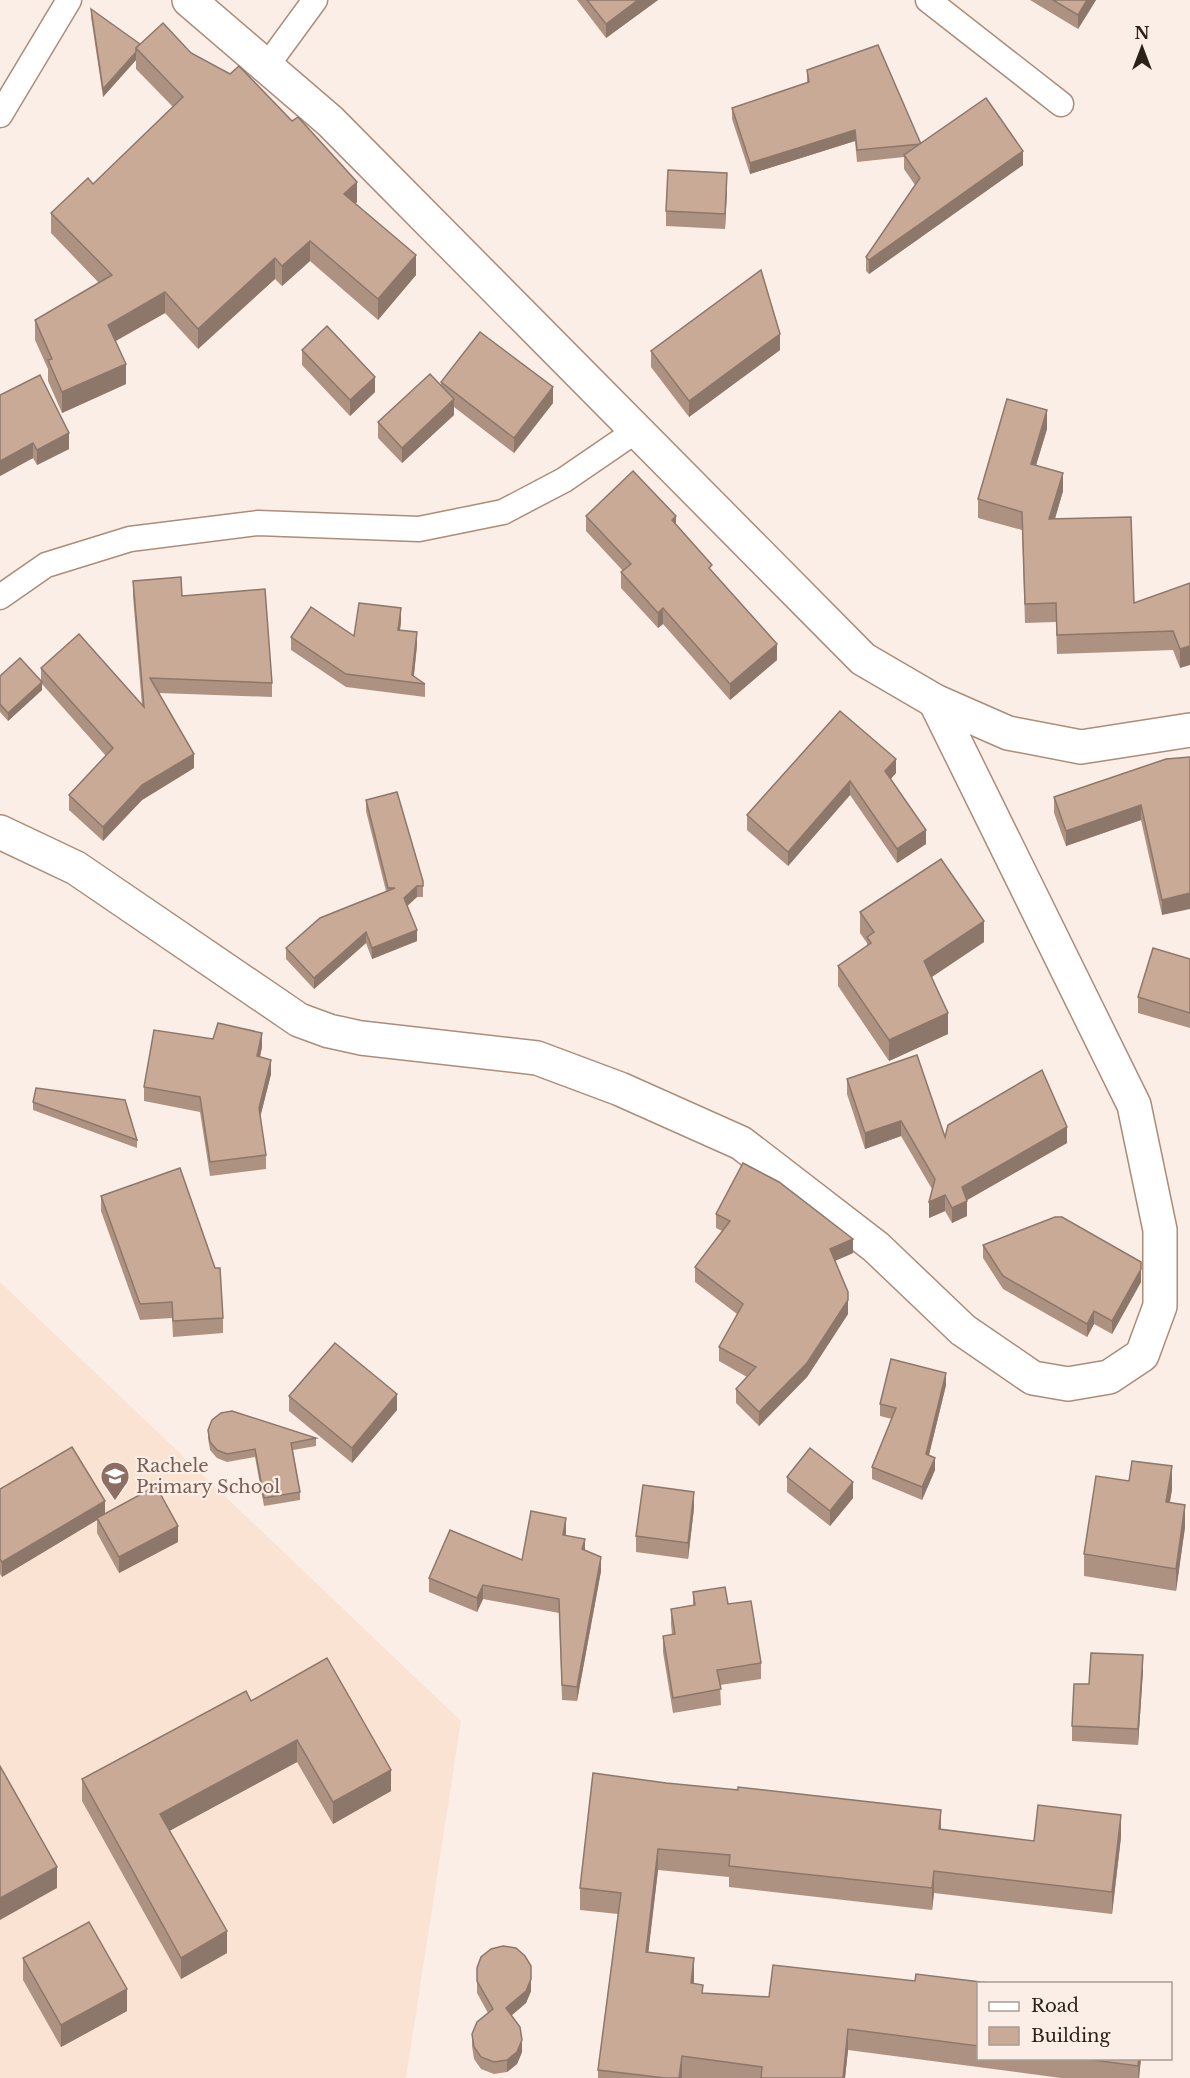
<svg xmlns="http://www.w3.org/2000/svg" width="1190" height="2078" font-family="'Libre Baskerville',serif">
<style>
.built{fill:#fbe3d4}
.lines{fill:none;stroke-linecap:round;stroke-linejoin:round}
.service-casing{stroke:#ab8d7a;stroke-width:27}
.minor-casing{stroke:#ab8d7a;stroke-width:36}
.service{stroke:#fff;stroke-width:24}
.minor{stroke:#fff;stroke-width:33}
.wall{fill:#ad9282}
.shaded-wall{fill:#8d776a}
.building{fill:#c9aa97;stroke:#8d776a;stroke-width:1.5}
.labels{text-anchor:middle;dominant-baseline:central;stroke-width:4.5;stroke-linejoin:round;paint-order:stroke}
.education-label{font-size:18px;fill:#785e54;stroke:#fbeee6;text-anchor:start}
</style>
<rect width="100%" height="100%" fill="#fbeee6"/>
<polygon class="built" points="0,1282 461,1721 406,2078 0,2078"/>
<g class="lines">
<g class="service-casing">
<g id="service">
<polyline points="928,0 1061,104"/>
<polyline points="266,67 315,0"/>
<polyline points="0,115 69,0"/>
<polyline points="0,597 46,565 130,539 258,523 419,529 503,512 564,480 637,430"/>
</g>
</g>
<g class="minor-casing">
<g id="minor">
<polyline points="189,0 330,121 863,659 935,701 1008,733 1081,747 1190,730"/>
<polyline points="0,832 76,868 299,1020 329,1031 361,1038 537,1058 620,1089 741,1143 876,1247 963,1330 1033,1378 1068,1384 1109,1377 1142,1355 1160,1306 1160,1230 1134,1105 935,701"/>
</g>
</g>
<use href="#service" class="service"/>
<use href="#minor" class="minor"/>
</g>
<g class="wall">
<polygon points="577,0 658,0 606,38"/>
<polygon points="1030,0 1096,0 1078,29"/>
<polygon points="91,9 140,44 191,53 357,202 355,204 416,275 378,320 310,261 282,286 275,279 198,349 165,313 116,341 126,384 62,413 48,381 48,369 35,340 35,320 99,283 51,233 51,213 93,184 173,107 136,69 136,60 103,97 91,17"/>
<polygon points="807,70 921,144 1023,165 869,274 866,271 866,257 915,185 904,169 904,157 857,162 855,141 750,174 732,119 732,108 807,83"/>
<polygon points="727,189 725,229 666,226 666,211"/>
<polygon points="302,350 375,392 350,416 302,365"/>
<polygon points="780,350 689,417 651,367 651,351"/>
<polygon points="441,382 553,403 514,453 454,407 454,415 402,463 378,438 378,422 441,386"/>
<polygon points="0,395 69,449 37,465 33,458 0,476"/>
<polygon points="1047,429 1036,465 1063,491 1055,519 1134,603 1190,583 1180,668 1173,650 1057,654 1056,622 1025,623 1022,530 978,518 978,499"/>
<polygon points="586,516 676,525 712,572 777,660 730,700 663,624 658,628 621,588 621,572 623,571 586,531"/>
<polygon points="133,581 182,596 272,683 272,697 159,693 194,768 142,800 103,841 69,810 69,795 106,756 42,684 42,690 8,721 0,712 0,676 41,681 41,668 142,706 133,596"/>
<polygon points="401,622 400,630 417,645 414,676 425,684 425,697 346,687 291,650 291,637 354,636"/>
<polygon points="840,711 896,773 891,779 926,844 897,863 850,795 788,866 747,830 747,815"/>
<polygon points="1166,759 1162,915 1141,820 1066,846 1054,813 1054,797"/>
<polygon points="366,800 423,881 423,897 417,897 407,906 417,941 372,959 366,943 314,989 286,959 286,948 386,891 366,811"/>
<polygon points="860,912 984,942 932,977 948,1034 889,1061 838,986 838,966 867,946 867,943 860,933"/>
<polygon points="1190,959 1190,1028 1138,1013 1138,997"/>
<polygon points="262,1047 260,1057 271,1074 260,1117 266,1155 266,1169 210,1176 200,1112 144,1101 144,1087"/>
<polygon points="847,1079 945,1137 1067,1143 967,1200 967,1216 952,1223 945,1211 929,1218 932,1189 901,1136 865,1149 847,1094"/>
<polygon points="33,1102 137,1140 137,1148 33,1110"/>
<polygon points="101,1196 223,1318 223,1333 173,1337 172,1318 140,1320 101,1211"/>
<polygon points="716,1214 853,1253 835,1261 848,1314 807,1377 759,1426 736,1403 736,1389 747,1377 719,1361 719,1347 737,1314 695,1282 695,1267 722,1231 716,1228"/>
<polygon points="983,1245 1141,1282 1112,1334 1094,1324 1087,1337 1003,1289 983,1258"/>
<polygon points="946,1385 929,1455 935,1470 922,1500 872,1479 872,1467 892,1419 880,1416 880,1404"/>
<polygon points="289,1396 397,1410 352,1463 289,1411"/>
<polygon points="208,1430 316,1438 316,1446 293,1450 300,1492 300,1500 264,1506 255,1457 227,1462 217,1458 210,1450 208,1438"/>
<polygon points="787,1477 853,1498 830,1526 787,1492"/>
<polygon points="0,1489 105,1514 178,1542 119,1573 97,1533 97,1520 2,1577 0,1574"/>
<polygon points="1172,1489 1170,1502 1185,1527 1176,1591 1084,1576 1084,1554"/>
<polygon points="694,1508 688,1559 636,1552 636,1536"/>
<polygon points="566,1532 566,1535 585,1550 601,1571 577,1701 562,1700 559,1613 483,1599 477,1612 429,1592 429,1578 522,1560"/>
<polygon points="693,1592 728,1604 761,1663 761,1679 720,1685 721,1705 673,1713 663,1652 663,1636 672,1635 671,1624 671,1609 693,1605"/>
<polygon points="1143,1671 1138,1745 1072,1741 1072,1726 1089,1684"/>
<polygon points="251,1701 391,1791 333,1824 297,1762 169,1831 227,1953 181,1979 82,1801 82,1779"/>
<polygon points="593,1773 941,1829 1034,1841 1121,1837 1112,1914 934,1893 932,1910 729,1887 729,1877 658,1870 648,1952 694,1979 694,1984 703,1993 769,1997 915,1981 978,1983 978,2058 1141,2058 1139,2078 1061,2078 848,2050 845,2078 598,2078 598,2070 618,1914 580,1910 580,1888"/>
<polygon points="23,1958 127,2011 61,2047 23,1980"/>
<polygon points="477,1968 531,1991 526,2003 511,2016 522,2052 517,2064 507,2072 494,2074 481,2069 474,2059 472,2046 472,2034 488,2013 477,1993"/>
</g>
<g class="shaded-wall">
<polygon points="638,0 658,0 606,38 606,24"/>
<polygon points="1087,0 1096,0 1078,29 1078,15"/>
<polygon points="136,52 136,60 103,97 103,89"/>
<polygon points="855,130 855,141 750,174 750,163"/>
<polygon points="1023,151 1023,165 869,274 869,260"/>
<polygon points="727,173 727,189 725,229 725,214"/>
<polygon points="357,182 357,202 344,214 344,194"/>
<polygon points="310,241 310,261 282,286 282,266"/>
<polygon points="416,255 416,275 378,320 378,299"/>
<polygon points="275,258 275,279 198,349 198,329"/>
<polygon points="165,292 165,313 108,345 108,325"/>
<polygon points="780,334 780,350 689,417 689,401"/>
<polygon points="126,364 126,384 62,413 62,392"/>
<polygon points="375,377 375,392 350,416 350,400"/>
<polygon points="553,387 553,403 514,453 514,438"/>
<polygon points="454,399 454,415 402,463 402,448"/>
<polygon points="1047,410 1047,429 1031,482 1031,464"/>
<polygon points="69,433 69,449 37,465 37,450"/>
<polygon points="33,443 33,458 0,476 0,461"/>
<polygon points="1063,473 1063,491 1049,538 1049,519"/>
<polygon points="676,516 676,532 672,520"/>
<polygon points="401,608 401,622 398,643 398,630"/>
<polygon points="663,608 663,624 658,628 658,613"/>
<polygon points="417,632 417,645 413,682 412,675"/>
<polygon points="777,644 777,660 730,700 730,684"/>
<polygon points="1190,646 1190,665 1180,668 1180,649"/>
<polygon points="42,682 42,690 8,721 8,713"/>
<polygon points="194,754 194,768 142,800 103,841 103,827 142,785"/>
<polygon points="896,759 896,773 885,785 885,771"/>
<polygon points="850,781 850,795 788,866 788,852"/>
<polygon points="1141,805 1141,820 1066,846 1066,831"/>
<polygon points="926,830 926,844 897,863 897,849"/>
<polygon points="417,886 417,897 404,909 404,898"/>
<polygon points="1190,893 1190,909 1162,915 1162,900"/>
<polygon points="984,921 984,942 924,982 924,961"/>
<polygon points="417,930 417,941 372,959 372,948"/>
<polygon points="366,932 366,943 314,989 314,978"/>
<polygon points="948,1013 948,1034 889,1061 889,1040"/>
<polygon points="262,1033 262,1047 257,1070 257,1056"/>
<polygon points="271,1060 271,1074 259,1122 259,1108"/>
<polygon points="901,1121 901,1136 865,1149 865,1133"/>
<polygon points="1067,1127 1067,1143 962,1203 962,1187"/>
<polygon points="945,1195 945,1211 929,1218 929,1202"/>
<polygon points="967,1201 967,1216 952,1223 952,1208"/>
<polygon points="853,1239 853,1253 830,1263 830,1249"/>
<polygon points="1141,1269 1141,1282 1112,1334 1112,1321"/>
<polygon points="848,1300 848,1314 807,1377 759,1426 759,1412"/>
<polygon points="1094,1311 1094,1324 1087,1337 1087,1324"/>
<polygon points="946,1373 946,1385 926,1467 926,1454"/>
<polygon points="397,1394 397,1410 352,1463 352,1448"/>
<polygon points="935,1458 935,1470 922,1500 922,1487"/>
<polygon points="1172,1466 1172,1489 1166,1524 1166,1502"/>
<polygon points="853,1482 853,1498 830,1526 830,1511"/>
<polygon points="694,1492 694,1508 688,1559 688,1543"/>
<polygon points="105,1501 105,1516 97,1518 97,1520 2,1577 2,1562"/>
<polygon points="1185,1505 1185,1527 1176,1591 1176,1569"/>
<polygon points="566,1518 566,1532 563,1549 563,1535"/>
<polygon points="178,1526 178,1542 119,1573 119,1557"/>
<polygon points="585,1539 585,1553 582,1549"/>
<polygon points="601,1557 601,1571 577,1701 577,1687"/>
<polygon points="483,1585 483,1599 477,1612 477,1598"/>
<polygon points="1143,1655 1143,1671 1138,1745 1138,1729"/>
<polygon points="297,1740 297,1762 160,1836 160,1814"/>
<polygon points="391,1770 391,1791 333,1824 333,1802"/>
<polygon points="941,1810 941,1832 939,1829"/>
<polygon points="1121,1815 1121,1837 1112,1914 1112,1892"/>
<polygon points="658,1849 658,1870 646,1973 646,1952"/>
<polygon points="57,1867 57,1888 0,1920 0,1898"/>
<polygon points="934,1871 934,1893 932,1910 932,1888"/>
<polygon points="227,1931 227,1953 181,1979 181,1958"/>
<polygon points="694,1958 694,1979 691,2005 691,1983"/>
<polygon points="531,1979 531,1991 526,2003 506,2020 506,2008"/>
<polygon points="127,1989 127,2011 61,2047 61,2025"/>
<polygon points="848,2029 848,2050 845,2078 843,2078"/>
<polygon points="522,2040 522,2052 517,2064 507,2072 507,2060"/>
<polygon points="682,2056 682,2078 679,2078"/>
<polygon points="1139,2058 1141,2058 1139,2078 1138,2078"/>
</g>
<g class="building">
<polygon points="587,0 638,0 606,24"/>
<polygon points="1053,0 1087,0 1078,15"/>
<polygon points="91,9 140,44 136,48 136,52 103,89"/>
<polygon points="163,23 191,53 230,74 239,66 292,121 298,117 357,182 344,194 416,255 378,299 310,241 282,266 275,258 198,329 165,292 108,325 126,364 62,392 48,360 52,359 35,320 112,275 51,213 88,178 93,184 183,97 136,48"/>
<polygon points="878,45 921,144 857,150 855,130 750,163 732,108 809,82 807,70"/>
<polygon points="986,98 1023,151 869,260 866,257 920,178 904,155"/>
<polygon points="668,170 727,173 725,214 666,211"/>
<polygon points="761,270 780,334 689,401 651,351"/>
<polygon points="327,326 375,377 350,400 302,350"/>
<polygon points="480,332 553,387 514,438 441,382"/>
<polygon points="430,374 454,399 402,448 378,422"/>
<polygon points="40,375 69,433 37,450 33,443 0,461 0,395"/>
<polygon points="1007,399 1047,410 1031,464 1063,473 1049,519 1131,517 1134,603 1190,583 1190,646 1180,649 1173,631 1057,635 1056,603 1025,604 1022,512 978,499"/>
<polygon points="633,471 676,516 672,520 712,565 709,568 777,644 730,684 663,608 658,613 621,572 631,564 586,516"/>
<polygon points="181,577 182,596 265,589 272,683 150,678 194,754 142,785 103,827 69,795 113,748 41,668 79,634 144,707 133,581"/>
<polygon points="359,603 401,608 398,630 417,632 412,675 425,684 346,674 291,637 311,607 354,636"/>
<polygon points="20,658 42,682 8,713 0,704 0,676"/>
<polygon points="840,711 896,759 885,771 926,830 897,849 850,781 788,852 747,815"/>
<polygon points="1190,757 1190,893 1162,900 1141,805 1066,831 1054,797 1166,759"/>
<polygon points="397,792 423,881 423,886 417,886 404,898 417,930 372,948 366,932 314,978 286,948 320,918 395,888 388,888 366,800"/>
<polygon points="941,859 984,921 924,961 948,1013 889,1040 838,966 871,943 867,937 874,932 860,912"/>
<polygon points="1153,948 1190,959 1190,1013 1138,997"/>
<polygon points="218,1023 262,1033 257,1056 271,1060 259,1108 266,1155 210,1162 200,1097 144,1087 154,1030 213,1039"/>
<polygon points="917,1055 945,1137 948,1125 1042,1070 1067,1127 962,1187 967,1201 952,1208 945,1195 929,1202 935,1179 901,1121 865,1133 847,1079"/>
<polygon points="36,1088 125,1100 137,1140 33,1102"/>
<polygon points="743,1163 779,1182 853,1239 830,1249 848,1292 848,1300 807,1363 759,1412 736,1389 756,1367 719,1347 743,1304 695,1267 730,1221 716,1214"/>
<polygon points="180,1168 215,1268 220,1268 223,1318 173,1321 172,1302 140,1304 101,1196"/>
<polygon points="1055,1217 1062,1217 1141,1262 1141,1269 1112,1321 1094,1311 1087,1324 1003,1276 983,1245"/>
<polygon points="335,1343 397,1394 352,1448 289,1396"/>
<polygon points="891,1359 946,1373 926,1454 935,1458 922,1487 872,1467 896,1408 880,1404"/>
<polygon points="232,1411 316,1438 291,1443 300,1492 264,1498 255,1449 227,1454 217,1450 210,1442 208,1430 212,1420 221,1413"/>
<polygon points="72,1447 105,1501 2,1562 0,1559 0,1489"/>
<polygon points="810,1448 853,1482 830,1511 787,1477"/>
<polygon points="1132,1461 1172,1466 1166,1502 1185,1505 1176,1569 1084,1554 1096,1476 1129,1481"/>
<polygon points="643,1485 694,1492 688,1543 636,1536"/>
<polygon points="156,1486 178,1526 119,1557 97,1518"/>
<polygon points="531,1511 566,1518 563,1535 585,1539 582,1549 601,1557 577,1687 562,1685 559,1599 483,1585 477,1598 429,1578 450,1530 522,1560"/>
<polygon points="725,1587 728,1604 751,1601 761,1663 717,1670 721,1689 673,1698 663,1636 675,1634 671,1609 695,1605 693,1592"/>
<polygon points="1091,1653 1143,1655 1138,1729 1072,1726 1074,1684 1089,1684"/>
<polygon points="327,1658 391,1770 333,1802 297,1740 160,1814 227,1931 181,1958 82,1779 246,1691 251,1701"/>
<polygon points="0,1766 57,1867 0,1898"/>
<polygon points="593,1773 666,1783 738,1790 738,1787 941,1810 939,1829 1034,1841 1038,1805 1121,1815 1112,1892 934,1871 932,1888 729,1866 730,1855 658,1849 646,1952 694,1958 691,1983 703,1985 702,1993 769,1997 773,1965 915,1981 916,1974 989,1983 978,1983 978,2046 848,2029 843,2078 761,2078 762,2067 682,2056 679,2078 665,2078 598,2070 621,1893 580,1888"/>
<polygon points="89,1922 127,1989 61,2025 23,1958"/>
<polygon points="503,1946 516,1948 525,1956 531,1966 531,1979 526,1991 506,2008 520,2027 522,2040 517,2052 507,2060 494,2062 481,2057 474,2047 472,2034 477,2022 493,2009 477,1981 477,1968 481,1957 491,1949"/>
<polygon points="1078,2058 1139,2058 1138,2066"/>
</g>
<defs>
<g id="school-pin" transform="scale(1.5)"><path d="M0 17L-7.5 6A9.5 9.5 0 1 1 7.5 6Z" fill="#8d6e63" stroke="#fbeee6"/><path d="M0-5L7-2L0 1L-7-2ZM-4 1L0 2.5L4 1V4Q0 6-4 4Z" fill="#fff"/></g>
</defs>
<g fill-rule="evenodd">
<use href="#school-pin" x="115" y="1476"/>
</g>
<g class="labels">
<g class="education-label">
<text x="136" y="1466">Rachele<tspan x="136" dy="21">Primary School</tspan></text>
</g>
</g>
<rect x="977" y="1982" width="195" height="78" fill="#fbeee6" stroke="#a89c94" stroke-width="1.5"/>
<rect x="989" y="2002" width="30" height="9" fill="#ffffff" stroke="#a89c94" stroke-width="1.5"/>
<text x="1031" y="2012" font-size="18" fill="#2c2119">Road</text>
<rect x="989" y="2027" width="30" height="18" fill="#c9aa97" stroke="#a89c94" stroke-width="1.5"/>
<text x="1031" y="2042" font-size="18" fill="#2c2119">Building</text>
<g transform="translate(1142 48)" stroke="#fbeee6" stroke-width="4.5" paint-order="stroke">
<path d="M0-4.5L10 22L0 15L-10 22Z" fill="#2c2119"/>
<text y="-9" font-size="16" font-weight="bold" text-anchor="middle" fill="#2c2119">N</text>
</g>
</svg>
